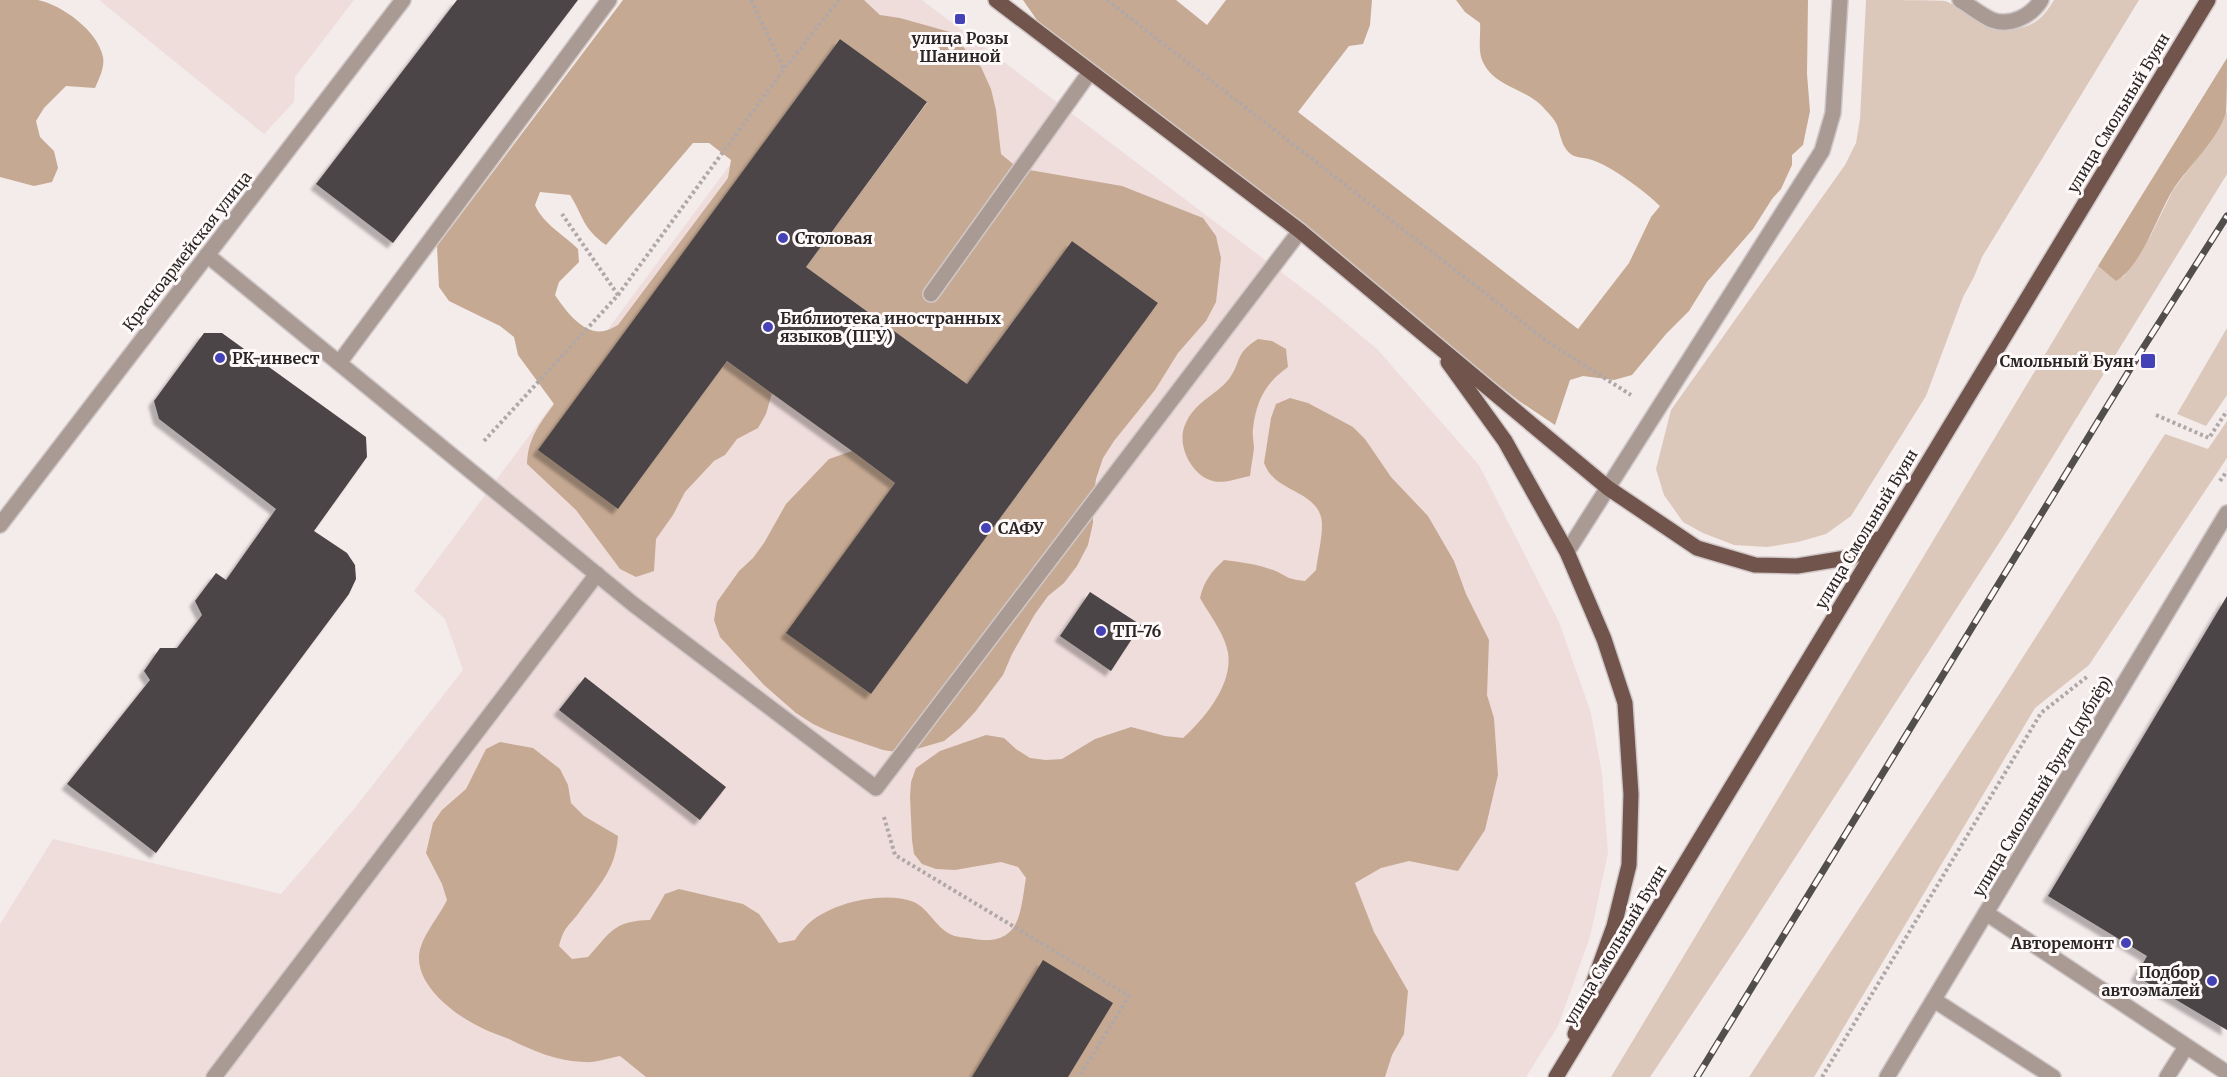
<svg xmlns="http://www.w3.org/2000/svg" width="2227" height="1077" font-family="Merriweather,serif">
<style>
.built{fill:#efdddc}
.green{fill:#dbc8ba}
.forest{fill:#c6a992;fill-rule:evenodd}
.building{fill:#4b4546;filter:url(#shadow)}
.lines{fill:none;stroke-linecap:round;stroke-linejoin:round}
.service-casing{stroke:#d0c8c8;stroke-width:18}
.minor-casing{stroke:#d0c8c8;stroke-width:18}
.primary-casing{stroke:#d0c8c8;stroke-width:18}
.path{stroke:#b0a8a8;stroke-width:4;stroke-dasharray:3 3;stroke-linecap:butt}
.service{stroke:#aa9a94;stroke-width:15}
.minor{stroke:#aa9a94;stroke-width:15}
.primary{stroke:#71554c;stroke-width:15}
.rail-casing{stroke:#534e4e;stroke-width:7}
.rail{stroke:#fff9f9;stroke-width:4.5;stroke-dasharray:14;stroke-linecap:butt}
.poi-dot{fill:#4542b7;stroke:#fff9f9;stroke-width:2}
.labels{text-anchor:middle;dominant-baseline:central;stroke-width:6;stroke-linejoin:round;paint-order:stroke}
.poi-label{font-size:16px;font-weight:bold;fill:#2a2626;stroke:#fff9f9;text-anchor:start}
.street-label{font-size:16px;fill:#2a2626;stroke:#fff9f9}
</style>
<defs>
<filter id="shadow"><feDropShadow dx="-5.5" dy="5.5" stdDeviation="1.5" flood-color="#0004"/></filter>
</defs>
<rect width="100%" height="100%" fill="#f4ebeb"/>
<g class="built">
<polygon points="99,0 354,0 295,77 294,102 264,134"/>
<polygon points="852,0 922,0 1318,300 1377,349 1479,465 1559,622 1591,713 1602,774 1608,853 1590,937 1558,1026 1526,1077 0,1077 0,924 53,839 281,894 354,809 463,670 445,619 414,591"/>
</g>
<g class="green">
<path d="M 1866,0 C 1881,0 1933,0 1945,1 C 1973,11 1985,38 2020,28 C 2037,24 2045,15 2054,0 L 2139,0 L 1982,257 L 1974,277 L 1963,297 L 1926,396 L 1851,516 L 1826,534 L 1798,542 L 1767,547 L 1734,545 L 1703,533 L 1683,522 L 1664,495 L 1656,469 L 1671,410 L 1845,165 L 1856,143 L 1860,119 Z"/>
<polygon points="2227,112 2227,174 2010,526 1745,935 1650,1077 1611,1077 2098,266 2116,280 2124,276 2151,235 2173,190 2208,144"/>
<polygon points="2227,328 2227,395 2206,426 2177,414"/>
<polygon points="2227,421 2227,458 2089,665 2035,708 1814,1077 1749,1077 2002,690 2165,434 2208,449"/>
</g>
<g class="forest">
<path d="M 0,0 C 12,0 26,0 38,0 C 62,5 98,31 103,57 C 105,67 99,79 95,88 L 66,86 L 44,108 L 36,121 L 40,137 L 54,151 L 58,168 L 52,182 L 34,186 L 0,177 Z"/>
<path d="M 623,0 L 864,0 L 880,15 L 900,18 L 950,32 L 981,67 L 991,89 L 996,110 L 1001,154 L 1018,168 L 1122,186 L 1203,218 L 1216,236 L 1221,258 L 1216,302 L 1206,321 L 1178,353 L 1155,390 L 1114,441 L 1103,458 L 1096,479 L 1093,501 L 1093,523 L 1088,545 L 1077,566 L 1064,583 L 1048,596 L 1035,614 L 1012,654 L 1003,675 L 975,712 L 960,728 L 944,741 L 903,753 L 883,750 L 830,732 L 813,724 L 796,713 L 764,685 L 720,637 L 714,620 L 717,602 L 739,571 L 753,558 L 764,543 L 786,504 L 829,459 L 852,451 L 895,483 L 787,633 L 871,694 L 1158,303 L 1072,241 L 967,384 L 806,267 L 927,103 L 840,39 L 539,450 L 618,509 L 727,361 L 772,393 L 766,414 L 758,428 L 737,439 L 725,455 L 714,461 L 685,492 L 673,515 L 656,539 L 654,571 L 636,577 L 620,569 L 576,510 L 527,464 C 528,438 539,425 554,404 L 518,355 L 514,337 L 500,326 L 449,301 L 439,287 L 437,246 ZM 693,143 L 709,143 L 731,160 L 728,178 L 618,325 C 614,327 609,330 604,331 C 583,335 565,310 555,295 L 559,282 L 579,262 L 578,249 C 563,234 543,224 535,205 L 540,192 L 570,195 C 584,217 582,228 606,245 Z"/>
<path d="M 1023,0 L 1176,0 L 1207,25 L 1226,0 L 1372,0 L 1370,25 L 1363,44 L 1349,46 L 1298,112 L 1578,329 L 1629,263 L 1651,217 L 1660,206 C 1647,193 1610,165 1592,160 C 1587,158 1580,158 1574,156 C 1562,150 1561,136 1557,125 C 1554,118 1547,112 1543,107 C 1526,89 1496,87 1484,64 C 1477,52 1481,36 1480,23 L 1465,12 L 1456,0 L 1808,0 L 1807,74 L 1810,111 L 1803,145 L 1792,155 L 1792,165 L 1781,189 L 1772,199 L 1753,229 L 1707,282 L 1689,311 L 1666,334 L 1632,375 L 1614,380 L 1583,376 L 1570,380 L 1555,425 L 1519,401 L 1447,345 L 1041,26 Z"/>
<path d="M 2227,58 C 2227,71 2227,103 2226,113 C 2217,140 2190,165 2174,188 C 2158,213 2142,266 2116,281 L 2098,266 Z"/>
<path d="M 1258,339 L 1272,341 L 1286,349 L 1288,367 C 1265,383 1256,402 1253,429 C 1252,436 1254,442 1254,448 C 1253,457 1251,467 1250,476 C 1239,478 1224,484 1213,481 C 1192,476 1176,445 1185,425 C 1194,402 1215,396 1229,379 C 1242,361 1234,354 1258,339 Z"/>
<path d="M 1290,398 L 1308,403 L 1353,427 L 1365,439 L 1391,477 L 1428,516 L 1454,561 L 1466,594 L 1489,640 L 1487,695 L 1494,718 L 1498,775 L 1485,830 L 1458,871 L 1409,861 L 1381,868 L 1355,883 L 1374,932 L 1408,991 L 1404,1034 L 1392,1055 L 1385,1077 L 646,1077 L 620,1056 C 609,1058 595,1063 584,1062 C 557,1061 533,1051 509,1039 C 500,1035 489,1032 480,1027 C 455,1015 418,987 419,957 C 420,937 438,919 447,900 L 442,884 L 426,853 L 433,823 L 442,810 L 466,789 L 486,749 L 500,742 L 533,748 L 560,769 L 568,785 L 571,803 L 584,816 L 618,836 C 616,870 597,888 578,914 C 567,928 564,927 559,946 L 572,959 L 588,957 C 611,932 613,921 650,920 L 665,894 L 679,889 L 743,904 L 759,914 L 779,943 L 795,940 C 798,935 802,930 806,926 C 828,903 884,890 914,902 C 929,909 936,928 952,935 C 958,938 967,937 974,939 C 1021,946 1020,913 1026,878 L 1018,867 L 1001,862 L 955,870 L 936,869 L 922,864 L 914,854 L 912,840 L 910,797 L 911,782 L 916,768 L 940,751 L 986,735 L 1004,738 L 1016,749 L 1030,758 L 1046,760 L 1062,759 L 1095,739 L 1131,727 L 1165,736 L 1183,738 C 1205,718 1233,684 1228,653 C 1225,634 1209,614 1200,598 C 1204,581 1211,572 1224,560 C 1240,562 1257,564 1273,570 C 1288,576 1285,579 1305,581 L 1316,570 C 1318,555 1322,539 1322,524 C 1321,495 1287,493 1271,475 C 1268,472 1266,467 1264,463 L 1271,418 L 1276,404 Z"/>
</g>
<g class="building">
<polygon points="457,0 578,0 393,243 316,184"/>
<polygon points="840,39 927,102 806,267 967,384 1072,241 1158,303 871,694 786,633 895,483 852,451 727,361 618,509 538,450"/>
<polygon points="204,333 222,333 366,437 367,457 314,531 347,553 355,565 356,579 349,594 156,853 67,784 150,680 144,671 160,648 177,648 202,615 195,601 216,573 226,580 276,509 159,419 154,401"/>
<polygon points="1090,592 1141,625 1111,671 1060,636"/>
<polygon points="2227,596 2227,1030 2136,976 2147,956 2048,896"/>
<polygon points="585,677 726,787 700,820 559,710"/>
<polygon points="1043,960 1113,1003 1068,1077 972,1077"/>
</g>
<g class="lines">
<g class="service-casing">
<g id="service">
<path d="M 1960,0 C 1970,6 1981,15 1992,20 C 2011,27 2032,15 2041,0"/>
<polyline points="207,255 633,604 876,788 1300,231"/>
<polyline points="931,294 1090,72"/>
<polyline points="339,363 609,0"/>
<polyline points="1567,552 1822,151 1833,113 1840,0"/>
<polyline points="1986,913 2227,1073"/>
<polyline points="1934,1000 2053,1077"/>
<polyline points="214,1077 597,574"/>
<polyline points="2167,1077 2186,1047"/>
</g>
</g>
<g class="minor-casing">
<g id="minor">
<polyline points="0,525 403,0"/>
<polyline points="1887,1077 2227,513"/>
</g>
</g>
<g class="primary-casing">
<g id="primary">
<polyline points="996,0 1300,231 1608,488 1697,548 1755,565 1797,566 1852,557 1878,539"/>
<polyline points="1448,362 1505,441 1567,552 1604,639 1625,703 1631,794 1629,865 1614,926 1575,1034"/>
<polyline points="1556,1077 2208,0"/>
</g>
</g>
<g class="path">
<polyline points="751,0 784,69"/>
<polyline points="1107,0 1548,342 1631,395"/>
<polyline points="618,295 784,69 839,0"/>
<polyline points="2156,415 2209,438 2227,411"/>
<polyline points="484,441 618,295 562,214"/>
<polyline points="2220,481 2227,471"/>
<polyline points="884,817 895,855 1129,996 1079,1077"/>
<polyline points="1822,1077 2041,713 2088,676"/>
</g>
<use href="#service" class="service"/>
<use href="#minor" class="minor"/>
<use href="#primary" class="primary"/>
<g class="rail-casing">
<polyline id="rail" points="1697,1077 2138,356 2227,216"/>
</g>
<use href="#rail" class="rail"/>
</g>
<g class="poi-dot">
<rect x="954" y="13" width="12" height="12" rx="3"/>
<circle cx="783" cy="238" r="6"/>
<circle cx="768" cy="327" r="6"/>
<circle cx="220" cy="358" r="6"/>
<rect x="2140" y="353" width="16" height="16" rx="3"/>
<circle cx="986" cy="528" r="6"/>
<circle cx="1101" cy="631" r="6"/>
<circle cx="2126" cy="943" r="6"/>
<circle cx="2212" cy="981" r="6"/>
</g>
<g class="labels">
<g class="poi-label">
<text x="960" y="38" text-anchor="middle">улица Розы<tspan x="960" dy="18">Шаниной</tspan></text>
<text x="795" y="238">Столовая</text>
<text x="780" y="318">Библиотека иностранных<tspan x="780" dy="18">языков (ПГУ)</tspan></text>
<text x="232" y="358">РК-инвест</text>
<text x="2134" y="361" text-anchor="end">Смольный Буян</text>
<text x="998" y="528">САФУ</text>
<text x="1113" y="631">ТП-76</text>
<text x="2114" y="943" text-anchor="end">Авторемонт</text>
<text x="2200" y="972" text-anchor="end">Подбор<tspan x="2200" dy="18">автоэмалей</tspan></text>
</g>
<g class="street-label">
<text transform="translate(2118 113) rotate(-59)">улица Смольный Буян</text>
<text transform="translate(187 251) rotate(-52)">Красноармейская улица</text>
<text transform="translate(1866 529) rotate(-59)">улица Смольный Буян</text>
<text transform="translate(2042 786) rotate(-59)">улица Смольный Буян (дублёр)</text>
<text transform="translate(1615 945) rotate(-59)">улица Смольный Буян</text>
</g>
</g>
</svg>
